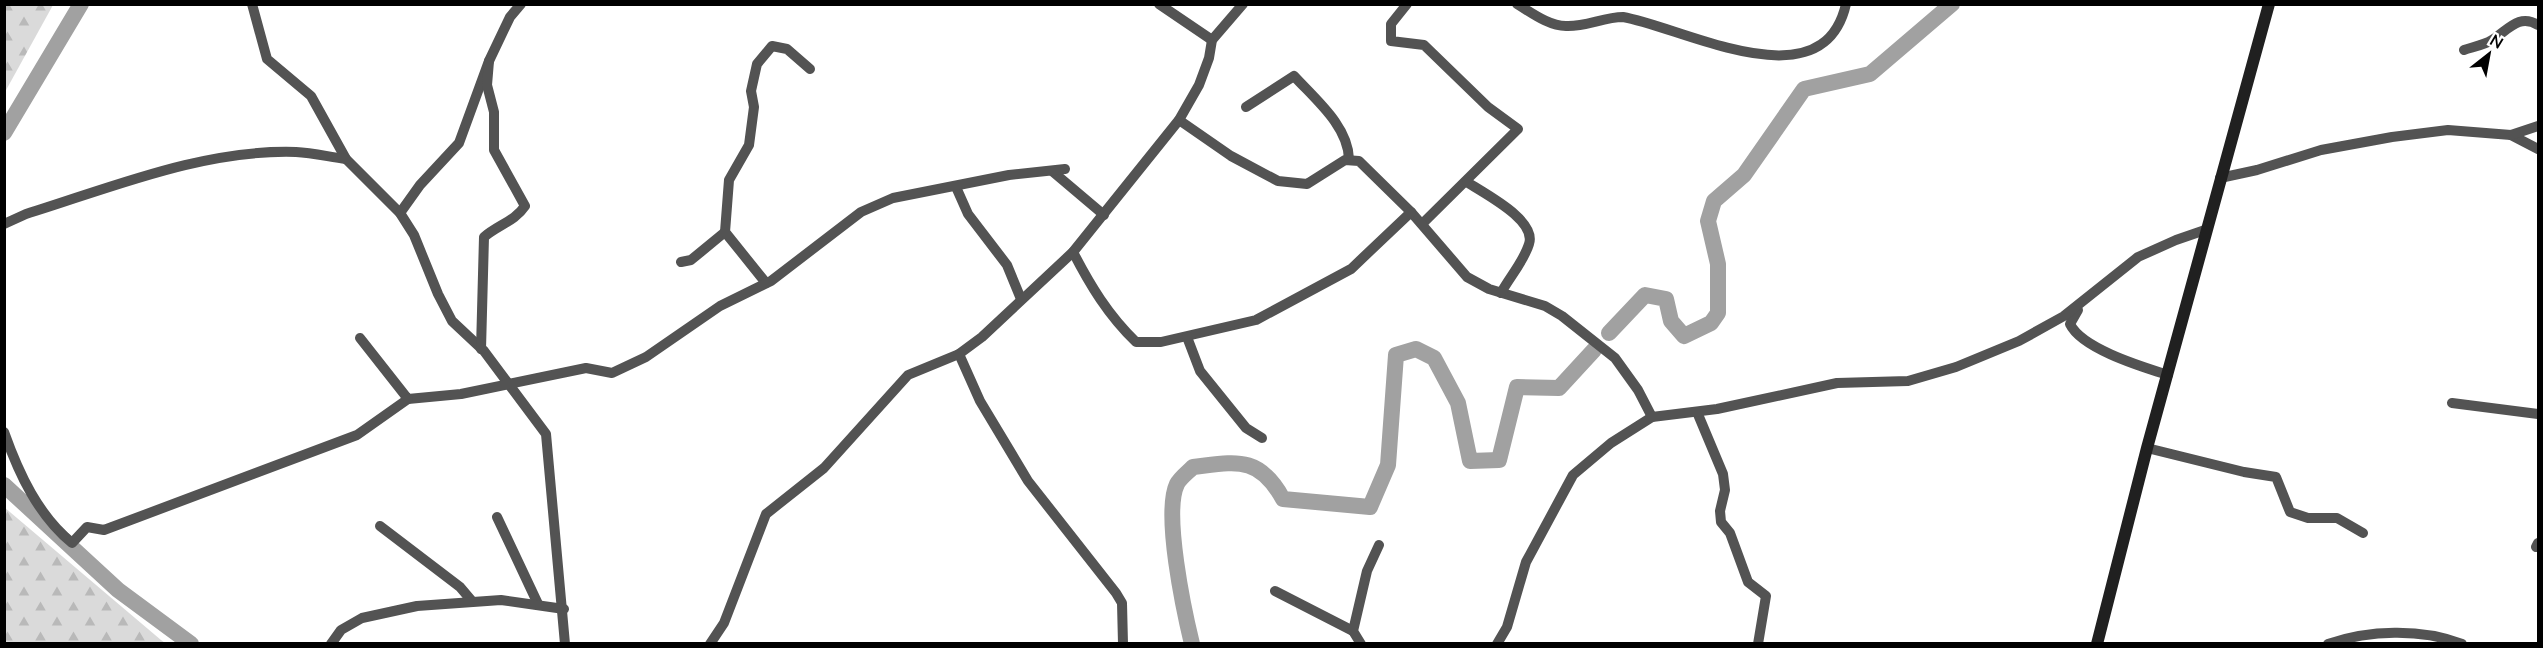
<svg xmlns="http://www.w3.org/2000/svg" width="2543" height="648" font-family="Mulish,sans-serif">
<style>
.forest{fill:url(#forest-firs)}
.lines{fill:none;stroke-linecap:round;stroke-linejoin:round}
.river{stroke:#a1a1a1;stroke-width:16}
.minor{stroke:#535353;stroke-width:10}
.secondary{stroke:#202020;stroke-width:12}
</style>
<defs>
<pattern id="forest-firs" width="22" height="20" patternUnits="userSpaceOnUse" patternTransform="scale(1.5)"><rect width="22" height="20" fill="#dadada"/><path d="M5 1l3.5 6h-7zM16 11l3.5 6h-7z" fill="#b9b9b9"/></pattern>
</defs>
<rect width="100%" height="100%" fill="#fff"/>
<g class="forest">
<polygon points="5,4 53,5 5,92 4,5"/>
<polygon points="4,507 161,640 165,643 5,643"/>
</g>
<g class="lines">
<g class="river">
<polyline points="4,133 81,4"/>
<polyline points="1609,333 1645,295 1666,299 1671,321 1684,336 1711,323 1718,313 1718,264 1708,221 1714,201 1744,175 1804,89 1870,74 1952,4"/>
<polyline points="4,485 118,590 191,644"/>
<path d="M 1192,644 C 1184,611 1163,513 1177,484 C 1180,478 1188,472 1193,467 C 1236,462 1259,455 1283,499 L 1370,507 L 1388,465 L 1396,355 L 1416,349 L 1434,358 L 1458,403 L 1470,461 L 1499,460 L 1517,387 L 1559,388 L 1594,350"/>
</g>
<g class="minor">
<polyline points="252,4 267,59 311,96 346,159 400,213 414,235 438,294 452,321 484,351 546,434 565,644"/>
<polyline points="1159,4 1212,40"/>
<polyline points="1407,4 1391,24 1391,41 1424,45 1488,107 1518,129 1422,224"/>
<path d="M 1517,4 C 1532,13 1549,26 1566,26 C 1585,27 1604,17 1623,17 C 1685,28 1823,105 1846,4"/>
<path d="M 2464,50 C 2473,47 2484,45 2492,40 C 2508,30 2519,13 2538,25"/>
<path d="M 1246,107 L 1294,76 C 1316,100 1348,126 1349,159"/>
<polyline points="1179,120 1231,156 1278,181 1307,184 1345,160 1359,161 1411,212 1467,277 1489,289 1545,306 1562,316 1615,358 1638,390 1652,417"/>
<polyline points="2511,135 2538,149"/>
<polyline points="1052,171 1104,215"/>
<polyline points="2220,178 2257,170 2321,150 2392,137 2448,130 2511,135 2538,126"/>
<path d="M 1467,182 C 1485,194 1537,220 1529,244 C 1524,261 1509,278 1501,293"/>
<polyline points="956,187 968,214 1007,265 1021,299"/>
<polyline points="400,213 420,185 459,143 489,61 510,17 521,4"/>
<path d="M 4,224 L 26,214 C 113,187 204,149 296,152 C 313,153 330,157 346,159"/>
<path d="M 1073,252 C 1090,285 1108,315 1136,342 L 1161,342 L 1256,320 L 1351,269 L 1411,212"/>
<polyline points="681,262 691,260 725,232"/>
<polyline points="766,283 725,232 729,180 749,145 754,107 751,91 757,64 772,46 787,49 810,69"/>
<path d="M 2078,310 L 2070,324 C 2082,349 2143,367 2168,375"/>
<polyline points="1187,337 1200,371 1246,428 1262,438"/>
<polyline points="360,338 408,399 461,394 586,368 612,373 646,357 720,306 771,281 861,212 893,198 1009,175 1065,169"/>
<path d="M 481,349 L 484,237 C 498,225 515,221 525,206 L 494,150 L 494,112 L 487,85 L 489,61"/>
<polyline points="959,354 980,401 1028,481 1116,593 1122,603 1123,644"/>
<polyline points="2452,403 2538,414"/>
<polyline points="1697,412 1723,474 1725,490 1720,511 1721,522 1730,533 1748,582 1766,596 1758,644"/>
<path d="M 4,432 C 19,474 38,515 72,543 L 87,527 L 104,530 L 357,435 L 408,399"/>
<polyline points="2147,448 2244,472 2276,477 2290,512 2308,518 2337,518 2363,533"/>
<polyline points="497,517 538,604"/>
<polyline points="380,526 460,587 471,600"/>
<polyline points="2536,547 2538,543"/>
<polyline points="1275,591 1353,631"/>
<polyline points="331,644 341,630 362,618 417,606 501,600 564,609"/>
<polyline points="710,644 724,623 766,514 824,468 908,375 959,354 982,337 1073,252 1179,120 1199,85 1209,58 1212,40 1243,4"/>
<polyline points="1361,644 1353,631 1367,571 1379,545"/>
<polyline points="1497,644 1507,627 1526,562 1573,475 1611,443 1652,417 1717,409 1837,383 1908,381 1956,367 2019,341 2064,316 2138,257 2176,240 2205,230"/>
<path d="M 2328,644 C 2368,630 2421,628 2462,644"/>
</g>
<polyline class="secondary" points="2097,644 2147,448 2269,4"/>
</g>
<rect width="2543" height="648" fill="none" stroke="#000000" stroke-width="12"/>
<g transform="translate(2489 54) rotate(31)" stroke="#ffffff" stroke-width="4.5" paint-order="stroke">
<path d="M0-4.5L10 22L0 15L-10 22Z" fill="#000000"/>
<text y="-9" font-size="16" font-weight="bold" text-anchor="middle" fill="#000000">N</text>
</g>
</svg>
